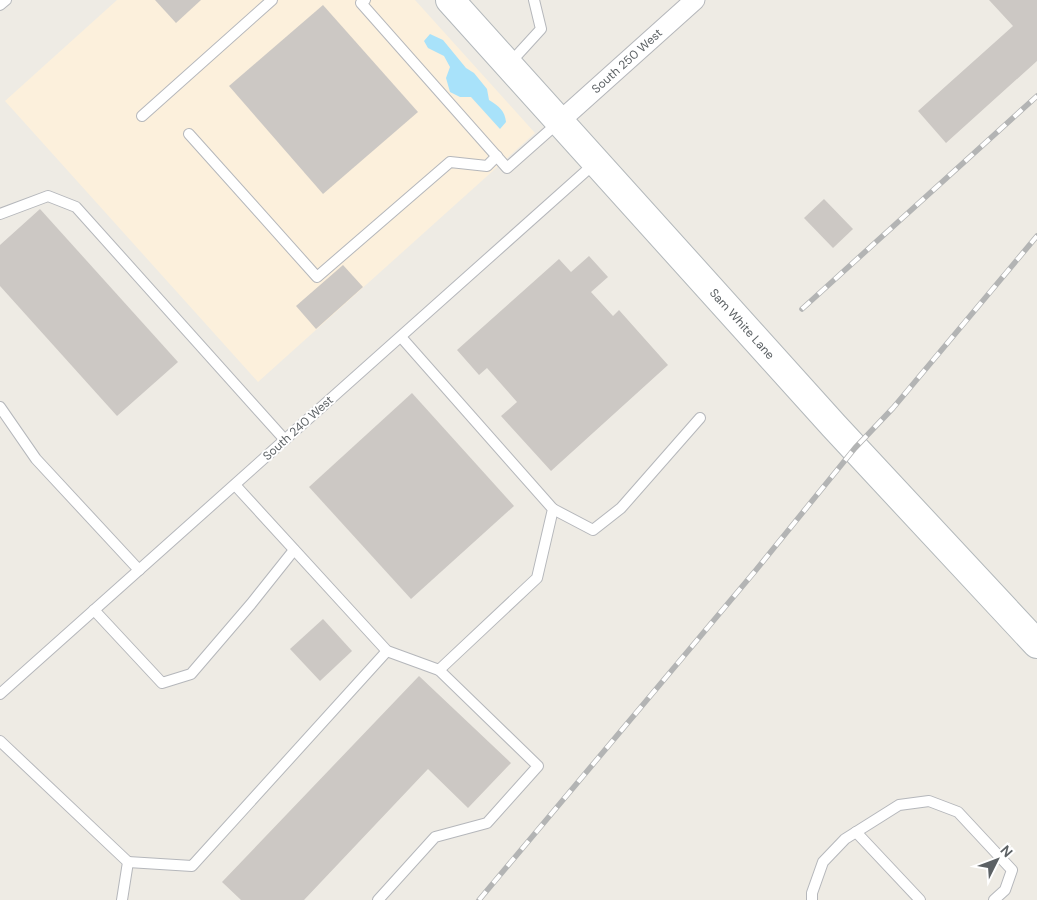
<svg xmlns="http://www.w3.org/2000/svg" width="1037" height="900" font-family="'DM Sans',sans-serif">
<style>
.commercial{fill:#fcf0dc}
.water{fill:#a8e2fa}
.building{fill:#ccc8c4}
.lines{fill:none;stroke-linecap:round;stroke-linejoin:round}
.lane-casing{stroke:#b5b7bb;stroke-width:12}
.street-casing{stroke:#b5b7bb;stroke-width:21}
.secondary-casing{stroke:#b3b8bb;stroke-width:30}
.lane{stroke:#fff;stroke-width:10}
.street{stroke:#fff;stroke-width:19}
.secondary{stroke:#fff;stroke-width:28}
.rail-casing{stroke:#b3b4b4;stroke-width:5.5}
.rail{stroke:#fff;stroke-width:4;stroke-dasharray:11;stroke-linecap:butt}
.labels{text-anchor:middle;dominant-baseline:central;stroke-width:4;stroke-linejoin:round;paint-order:stroke}
.street-label{font-size:12px;fill:#5c6164;stroke:#fff}
</style>
<rect width="100%" height="100%" fill="#eeebe4"/>
<polygon class="commercial" points="117,0 415,0 535,133 258,382 5,101"/>
<path class="water" d="M 430,34 L 443,40 L 466,68 L 474,73 L 487,89 L 489,100 C 499,106 505,111 506,122 L 500,129 L 471,97 L 460,97 L 450,92 L 446,78 L 450,67 L 444,56 L 428,48 L 424,41 Z"/>
<g class="building">
<polygon points="155,0 201,0 176,23"/>
<polygon points="989,0 1037,0 1037,61 946,143 918,111 1013,26"/>
<polygon points="323,5 418,112 323,194 229,86"/>
<polygon points="824,199 853,229 833,248 804,218"/>
<polygon points="40,209 178,362 117,416 0,286 0,245"/>
<polygon points="589,256 608,277 591,292 613,316 619,310 668,365 551,471 501,416 517,402 487,368 479,375 457,350 559,259 571,272"/>
<polygon points="343,265 363,287 316,329 296,306"/>
<polygon points="412,393 514,506 411,599 309,487"/>
<polygon points="323,619 352,651 320,681 290,649"/>
<polygon points="419,676 511,763 468,808 428,769 304,900 241,900 222,882"/>
</g>
<g class="lines">
<g class="lane-casing">
<g id="lane">
<polyline points="365,0 361,3 507,168 559,122"/>
<polyline points="0,5 6,0"/>
<polyline points="510,63 541,29 534,0"/>
<polyline points="142,116 272,0"/>
<polyline points="189,134 317,277 450,162 487,166 497,156"/>
<polyline points="0,214 48,196 76,207 285,440"/>
<polyline points="401,337 553,509 537,578 439,670"/>
<polyline points="0,407 36,459 139,570"/>
<polyline points="235,485 387,651 439,670 538,766 487,823 435,837 378,900"/>
<polyline points="553,509 593,530 621,508 700,418"/>
<polyline points="94,610 162,683 191,674 251,604 294,550"/>
<polyline points="0,694 595,163"/>
<polyline points="0,741 128,862 122,900"/>
<polyline points="856,832 920,900"/>
<polyline points="128,862 192,866 387,651"/>
<polyline points="812,900 812,893 823,862 845,839 899,805 929,801 958,812 1012,870 1005,890 994,900"/>
</g>
</g>
<g class="street-casing">
<polyline id="street" points="560,121 695,0"/>
</g>
<g class="secondary-casing">
<polyline id="secondary" points="450,0 834,426 1037,644"/>
</g>
<use href="#lane" class="lane"/>
<use href="#street" class="street"/>
<use href="#secondary" class="secondary"/>
<g class="rail-casing">
<g id="rail">
<polyline points="802,309 1037,96"/>
<polyline points="479,900 756,570 855,448 893,408 1037,236"/>
</g>
</g>
<use href="#rail" class="rail"/>
</g>
<g class="labels">
<g class="street-label">
<text transform="translate(627 61) rotate(-42)">South 250 West</text>
<text transform="translate(742 324) rotate(48)">Sam White Lane</text>
<text transform="translate(298 428) rotate(-42)">South 240 West</text>
</g>
</g>
<g transform="translate(997 860) rotate(48)" stroke="#ffffff" stroke-width="4" paint-order="stroke">
<path d="M0-4L9 19L0 12L-9 19Z" fill="#5c6164"/>
<text y="-8" font-size="14" font-weight="bold" text-anchor="middle" fill="#5c6164">N</text>
</g>
</svg>
